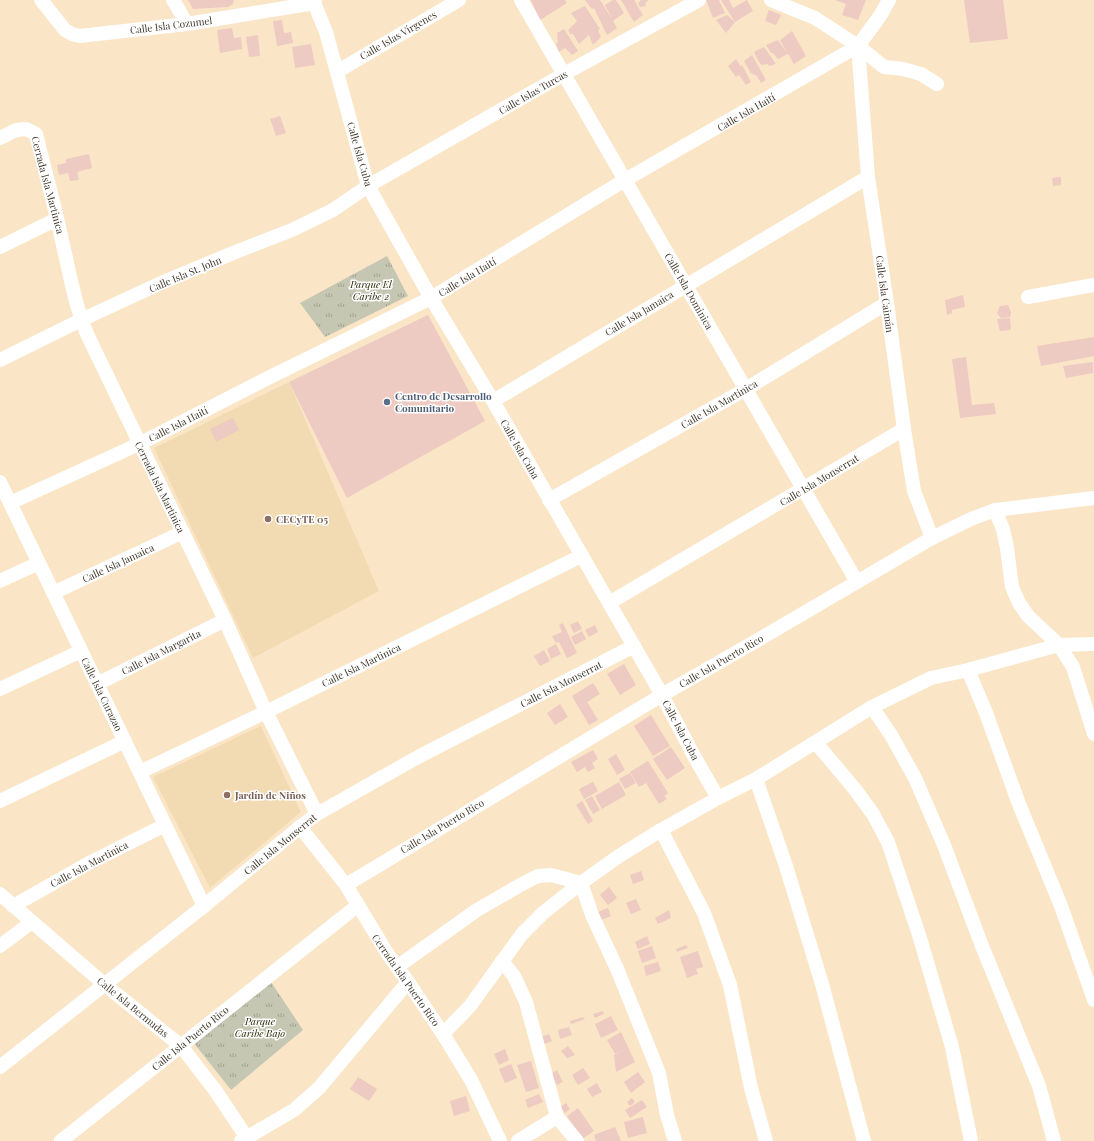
<svg xmlns="http://www.w3.org/2000/svg" width="1094" height="1141" font-family="'Playfair Display',serif">
<style>
.built{fill:#f2dab3}
.grass{fill:url(#grass-tufts)}
.building{fill:#edcac2}
.lines{fill:none;stroke-linecap:round;stroke-linejoin:round}
.minor{stroke:#fff;stroke-width:14}
.service-dot{fill:#5c6f8a;stroke:#fff;stroke-width:1.5}
.education-dot{fill:#8d6e63;stroke:#fff;stroke-width:1.5}
.labels{text-anchor:middle;dominant-baseline:central;stroke-width:3;stroke-linejoin:round;paint-order:stroke}
.street-label{font-size:10px;fill:#40382b;stroke:#fff}
.park-label{font-size:10px;font-style:italic;fill:#2a2c05;stroke:#fff}
.service-label{font-size:10px;font-weight:bold;fill:#4e5e75;stroke:#fff;text-anchor:start}
.education-label{font-size:10px;font-weight:bold;fill:#785e54;stroke:#fff;text-anchor:start}
</style>
<defs>
<pattern id="grass-tufts" width="24" height="20" patternUnits="userSpaceOnUse"><rect width="24" height="20" fill="#c5c7b2"/><path d="M3 7l-1-3M5 7V3M7 7l1-3M15 17l-1-3M17 17v-4M19 17l1-3" fill="none" stroke="#a1a391"/></pattern>
</defs>
<rect width="100%" height="100%" fill="#fae6c6"/>
<g class="built">
<polygon points="289,382 379,591 253,658 154,448"/>
<polygon points="261,726 301,812 210,888 153,777"/>
</g>
<g class="grass">
<polygon points="387,256 408,296 325,337 300,303"/>
<polygon points="269,979 303,1030 231,1090 193,1042"/>
</g>
<g class="building">
<polygon points="188,0 234,0 233,4 228,7 193,9"/>
<polygon points="531,0 565,0 567,3 540,20"/>
<polygon points="585,0 600,0 612,19 605,5 613,0 616,0 624,13 613,21 617,28 607,35 594,8 592,9"/>
<polygon points="621,0 634,0 643,15 634,22"/>
<polygon points="640,0 649,0 645,3 646,6 640,7 638,3 641,1"/>
<polygon points="706,0 719,0 725,13 713,18"/>
<polygon points="721,0 729,0 733,8 747,0 753,11 735,22"/>
<polygon points="835,0 866,0 858,20 842,15 846,4"/>
<polygon points="964,0 1003,0 1008,39 970,43"/>
<polygon points="585,6 600,29 598,30 601,37 593,45 589,35 579,44 573,34 570,34 568,30 577,21 571,13"/>
<polygon points="769,10 781,15 776,25 765,21"/>
<polygon points="727,15 735,22 726,33 716,20"/>
<polygon points="282,20 284,33 291,32 293,43 277,46 273,21"/>
<polygon points="232,28 234,38 241,37 242,49 220,53 217,30"/>
<polygon points="564,29 578,51 572,55 565,48 559,52 556,44 558,42 557,33"/>
<polygon points="792,31 806,56 794,64 788,54 778,59 773,53 771,53 766,45 778,40 787,53 780,40"/>
<polygon points="258,35 260,56 249,57 246,37"/>
<polygon points="311,44 315,65 295,68 292,47"/>
<polygon points="764,47 776,64 769,66 768,64 762,65 759,62 754,52"/>
<polygon points="752,55 766,80 761,83 757,76 751,73 744,61"/>
<polygon points="736,59 741,67 742,65 751,82 746,85 739,75 736,77 728,66"/>
<polygon points="280,116 286,133 276,136 270,119"/>
<polygon points="89,154 92,168 77,172 79,180 70,181 68,173 59,175 57,165 66,163 66,159"/>
<polygon points="1061,177 1061,185 1053,186 1052,178"/>
<polygon points="963,295 965,307 952,310 952,313 947,315 945,300"/>
<polygon points="1008,305 1011,312 1010,317 1001,318 997,313 1000,306"/>
<polygon points="428,315 485,421 347,498 289,382"/>
<polygon points="1010,318 1011,330 1000,331 997,319"/>
<polygon points="1094,337 1094,356 1041,366 1037,346"/>
<polygon points="966,357 972,405 994,403 996,414 960,418 952,359"/>
<polygon points="1093,362 1093,373 1066,378 1063,366"/>
<polygon points="233,418 239,430 216,442 210,429"/>
<polygon points="578,621 582,629 574,633 570,625"/>
<polygon points="563,623 577,653 567,658 559,642 556,643 552,636 562,632 559,625"/>
<polygon points="595,625 598,632 589,637 585,630"/>
<polygon points="582,631 586,639 575,645 571,637"/>
<polygon points="556,644 561,654 551,659 547,649"/>
<polygon points="544,650 550,661 540,666 534,656"/>
<polygon points="624,664 636,685 620,695 607,674"/>
<polygon points="593,683 600,694 587,702 598,720 589,725 572,696"/>
<polygon points="560,704 568,717 555,725 547,713"/>
<polygon points="651,715 670,746 653,756 634,726"/>
<polygon points="671,747 685,768 667,780 653,759"/>
<polygon points="593,750 598,759 592,763 595,768 588,772 585,767 577,772 571,762"/>
<polygon points="616,754 625,770 617,775 608,759"/>
<polygon points="648,761 668,793 664,796 667,799 659,804 646,783 639,787 630,772"/>
<polygon points="630,773 636,783 625,789 619,779"/>
<polygon points="593,782 598,791 584,799 579,789"/>
<polygon points="619,782 626,795 602,809 595,796"/>
<polygon points="592,796 600,810 593,814 585,800"/>
<polygon points="582,801 593,821 588,824 576,805"/>
<polygon points="641,871 644,880 633,884 630,875"/>
<polygon points="609,887 617,898 608,905 600,895"/>
<polygon points="636,899 641,910 631,914 626,903"/>
<polygon points="608,908 611,916 601,920 598,912"/>
<polygon points="669,910 671,918 658,924 655,918"/>
<polygon points="647,936 650,944 638,949 635,942"/>
<polygon points="686,945 688,948 677,952 676,949"/>
<polygon points="652,946 656,958 642,963 638,951"/>
<polygon points="698,951 703,967 696,969 698,974 687,978 680,957"/>
<polygon points="658,962 661,971 646,976 644,966"/>
<polygon points="603,1011 604,1014 595,1018 593,1014"/>
<polygon points="611,1016 618,1030 601,1038 595,1024"/>
<polygon points="583,1017 585,1019 571,1024 570,1021"/>
<polygon points="569,1027 572,1035 560,1039 558,1030"/>
<polygon points="621,1032 635,1062 616,1072 614,1055 626,1049 615,1054 607,1040"/>
<polygon points="549,1034 552,1041 544,1044 541,1037"/>
<polygon points="568,1046 575,1055 567,1058 561,1051"/>
<polygon points="505,1049 509,1060 499,1065 494,1054"/>
<polygon points="531,1061 539,1088 526,1092 517,1065"/>
<polygon points="511,1064 517,1078 505,1083 499,1069"/>
<polygon points="583,1068 590,1078 578,1085 572,1075"/>
<polygon points="557,1070 563,1082 557,1085 551,1074"/>
<polygon points="638,1072 645,1082 631,1093 624,1082"/>
<polygon points="358,1077 377,1089 369,1101 350,1089"/>
<polygon points="597,1083 602,1092 592,1097 587,1089"/>
<polygon points="539,1094 543,1102 528,1108 525,1100"/>
<polygon points="466,1096 470,1111 454,1116 450,1101"/>
<polygon points="632,1098 635,1102 630,1106 627,1102"/>
<polygon points="642,1100 647,1107 630,1118 625,1110"/>
<polygon points="566,1103 570,1109 565,1113 560,1107"/>
<polygon points="578,1108 594,1131 582,1139 567,1116"/>
<polygon points="643,1117 647,1133 628,1138 624,1122"/>
<polygon points="615,1127 621,1141 596,1141 594,1135"/>
</g>
<g class="lines">
<g class="minor">
<polyline points="41,0 65,30 72,34 80,36 187,24 315,3"/>
<polyline points="173,0 187,24"/>
<polyline points="313,0 326,32 368,186 431,298 493,401 662,695 694,756 718,798"/>
<polyline points="521,0 857,582"/>
<polyline points="771,0 815,18 858,46 884,67 903,69 921,74 937,84"/>
<polyline points="858,46 868,177 887,303 904,429 914,491 932,538"/>
<polyline points="338,71 459,0"/>
<path d="M 0,138 L 16,130 L 26,129 L 36,134 C 45,171 55,207 63,245 C 70,275 75,305 87,334 L 225,620 L 266,712 L 317,814"/>
<polyline points="0,247 57,219"/>
<polyline points="1028,297 1094,285"/>
<polyline points="0,360 81,320 161,283 233,253 292,230 333,210 368,186 564,74 699,0"/>
<polyline points="493,401 868,177"/>
<polyline points="0,482 204,906"/>
<polyline points="549,500 746,389 887,303"/>
<polyline points="10,503 139,444 272,376 431,298 625,180 858,46 880,16 889,0"/>
<polyline points="995,510 1003,529 1007,548 1012,587 1019,603 1028,616 1059,645 1073,667 1094,734"/>
<polyline points="0,581 39,563"/>
<polyline points="53,593 183,532"/>
<polyline points="609,603 904,429"/>
<polyline points="968,670 986,713 1019,804 1061,906 1094,1000"/>
<polyline points="97,684 225,620"/>
<polyline points="0,689 81,651"/>
<polyline points="872,707 891,735 915,778 944,845 982,946 1039,1086 1054,1141"/>
<polyline points="816,743 854,788 873,814 888,842 920,938 952,1047 971,1141"/>
<polyline points="140,772 266,712 581,556"/>
<polyline points="756,779 786,866 822,984 864,1141"/>
<polyline points="0,801 125,741"/>
<polyline points="300,827 346,885 387,953 408,982 443,1034 471,1080 500,1141"/>
<polyline points="661,830 704,913 730,985 751,1088 766,1141"/>
<polyline points="581,883 592,915 618,971 659,1073 667,1115 675,1141"/>
<polyline points="346,885 662,695 763,637 932,538 971,519 995,510 1094,498"/>
<polyline points="0,894 104,984 181,1046 215,1090 247,1138"/>
<polyline points="13,906 89,863 165,825"/>
<polyline points="0,946 32,922"/>
<polyline points="502,961 514,976 526,1002 557,1117 577,1141"/>
<polyline points="397,967 477,910 524,883 538,876 551,875 581,883"/>
<polyline points="443,1034 470,1006 522,934 543,913 581,883 619,856 661,830 718,798 756,779 872,707 931,678 968,670 1059,645 1094,644"/>
<polyline points="0,1067 204,906 300,827 317,814 418,757 634,646"/>
<path d="M 61,1141 C 160,1063 258,984 357,906"/>
<polyline points="241,1141 294,1110 319,1088 408,982"/>
<polyline points="518,1141 557,1117"/>
</g>
</g>
<circle class="service-dot" cx="387" cy="402" r="4"/>
<g class="education-dot">
<circle cx="268" cy="519" r="4"/>
<circle cx="227" cy="795" r="4"/>
</g>
<g class="labels">
<g class="street-label">
<text transform="translate(171 25) rotate(-7)">Calle Isla Cozumel</text>
<text transform="translate(398 35) rotate(-30)">Calle Islas Vírgenes</text>
<text transform="translate(533 92) rotate(-30)">Calle Islas Turcas</text>
<text transform="translate(746 112) rotate(-30)">Calle Isla Haití</text>
<text transform="translate(360 154) rotate(74)">Calle Isla Cuba</text>
<text transform="translate(48 185) rotate(75)">Cerrada Isla Martinica</text>
<text transform="translate(185 274) rotate(-23)">Calle Isla St. John</text>
<text transform="translate(467 277) rotate(-31)">Calle Isla Haití</text>
<text transform="translate(689 291) rotate(60)">Calle Isla Dominica</text>
<text transform="translate(885 294) rotate(82)">Calle Isla Caimán</text>
<text transform="translate(639 313) rotate(-31)">Calle Isla Jamaica</text>
<text transform="translate(719 404) rotate(-30)">Calle Isla Martinica</text>
<text transform="translate(178 424) rotate(-27)">Calle Isla Haití</text>
<text transform="translate(520 449) rotate(60)">Calle Isla Cuba</text>
<text transform="translate(819 480) rotate(-31)">Calle Isla Monserrat</text>
<text transform="translate(160 487) rotate(64)">Cerrada Isla Martinica</text>
<text transform="translate(118 563) rotate(-25)">Calle Isla Jamaica</text>
<text transform="translate(161 652) rotate(-27)">Calle Isla Margarita</text>
<text transform="translate(721 661) rotate(-30)">Calle Isla Puerto Rico</text>
<text transform="translate(361 665) rotate(-26)">Calle Isla Martinica</text>
<text transform="translate(561 684) rotate(-27)">Calle Isla Monserrat</text>
<text transform="translate(102 694) rotate(64)">Calle Isla Curazao</text>
<text transform="translate(681 730) rotate(62)">Calle Isla Cuba</text>
<text transform="translate(442 826) rotate(-31)">Calle Isla Puerto Rico</text>
<text transform="translate(280 844) rotate(-39)">Calle Isla Monserrat</text>
<text transform="translate(89 864) rotate(-28)">Calle Isla Martinica</text>
<text transform="translate(406 980) rotate(55)">Cerrada Isla Puerto Rico</text>
<text transform="translate(133 1007) rotate(39)">Calle Isla Bermudas</text>
<text transform="translate(190 1038) rotate(-39)">Calle Isla Puerto Rico</text>
</g>
<g class="park-label">
<text x="371" y="284">Parque El<tspan x="371" dy="12">Caribe 2</tspan></text>
<text x="260" y="1021">Parque<tspan x="260" dy="12">Caribe Bajo</tspan></text>
</g>
<g class="service-label">
<text x="395" y="396">Centro de Desarrollo<tspan x="395" dy="12">Comunitario</tspan></text>
</g>
<g class="education-label">
<text x="276" y="519">CECyTE 05</text>
<text x="235" y="795">Jardín de Niños</text>
</g>
</g>
</svg>
